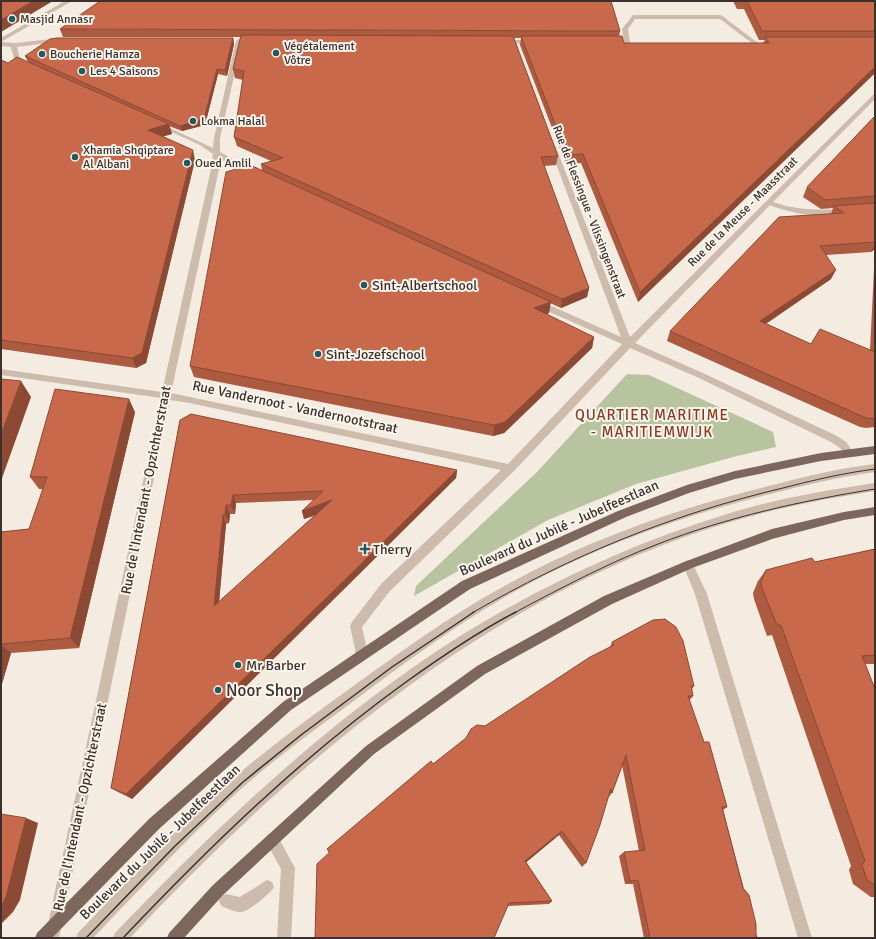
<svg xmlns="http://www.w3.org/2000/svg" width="876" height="939" font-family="Signika,sans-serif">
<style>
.green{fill:#b8c4a0}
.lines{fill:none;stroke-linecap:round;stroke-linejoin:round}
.minor{fill:#cdbbac;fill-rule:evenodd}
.major{fill:#7d675c;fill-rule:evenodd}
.tram-far1{stroke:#3b302b;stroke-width:1}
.tram{stroke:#3b302b;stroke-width:1.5}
.wall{fill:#ac5a40;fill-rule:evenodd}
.shaded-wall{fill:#8c4a34}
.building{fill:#c8694b;stroke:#8c4a34;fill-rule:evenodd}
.poi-dot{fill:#1f5a5e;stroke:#fbf5ee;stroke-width:1.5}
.labels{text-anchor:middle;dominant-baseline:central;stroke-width:4;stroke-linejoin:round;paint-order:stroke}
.far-poi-label{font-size:12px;fill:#3b302b;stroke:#fbf5ee;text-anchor:start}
.far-street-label{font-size:12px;fill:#3b302b;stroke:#fbf5ee}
.poi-label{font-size:14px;fill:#3b302b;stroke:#fbf5ee;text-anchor:start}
.street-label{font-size:14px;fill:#3b302b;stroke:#fbf5ee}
.neighbourhood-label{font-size:15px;letter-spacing:1px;fill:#8c3b22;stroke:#fbf5ee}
.near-poi-label{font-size:17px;fill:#3b302b;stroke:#fbf5ee;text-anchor:start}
</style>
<rect width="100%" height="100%" fill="#f4ebe1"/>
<polygon class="green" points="627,374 649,375 773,432 776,447 737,456 636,484 548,520 414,596 416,586 537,472"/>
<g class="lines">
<g class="minor">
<polygon points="65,1 72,1 1,42 1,38"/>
<polygon points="633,15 721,15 758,43 753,44 720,19 635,19 628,29 630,43 627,45 624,43 622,29"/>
<polygon points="61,38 63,39 63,41 17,47 20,60 29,65 26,67 15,62 11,47 1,46 1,42 16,43"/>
<path d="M 239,39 L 242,41 L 220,138 L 220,152 L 257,172 C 250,177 226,163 219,158 L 219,169 L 171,393 L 508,464 L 622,344 L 534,305 L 533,303 L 537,300 L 540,301 L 621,337 L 549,145 L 550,144 L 555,145 L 630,337 L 875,93 L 875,99 L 773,202 C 798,211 819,210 845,209 L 849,211 L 848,213 C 822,218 794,215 770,205 L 635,343 L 705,374 L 837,436 L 846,442 L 854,453 L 852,456 L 846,456 L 840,448 L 831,442 L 699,378 L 630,348 L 514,471 L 389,592 L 362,627 L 368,654 L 366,658 L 362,660 L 358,658 L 356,654 L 350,626 L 352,622 L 381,584 L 501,470 L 190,403 L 170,400 L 59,938 L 45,938 L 161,398 L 1,375 L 1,369 L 162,392 L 211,169 L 213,154 L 200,145 L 156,125 L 161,124 L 213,148 L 214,138 L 236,41 Z"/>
<polygon points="501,40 533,40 536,42 533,44 499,43 499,41"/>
<path d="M 875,464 L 875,472 C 839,477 805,485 770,494 C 678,517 588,549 505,597 C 451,628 402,665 351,703 C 310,733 269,763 231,798 C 183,843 138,891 93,938 L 76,938 L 78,933 C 129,880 180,824 236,776 C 271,746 308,719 345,692 C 395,656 445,619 499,589 C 584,541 677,508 773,485 C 807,476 840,468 875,464 Z"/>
<path d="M 875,483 L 875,491 C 825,499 775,508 727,523 C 490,595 297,760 130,938 L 113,938 L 115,933 C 216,827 330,719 454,640 C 538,587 630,544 724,515 C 773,499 824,491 875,483 Z"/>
<polygon points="688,560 692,562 707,594 812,938 798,938 695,594 683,565 684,562"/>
<polygon points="272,833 277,835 295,868 291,938 277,938 281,869 265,840 267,835"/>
<path d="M 267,880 L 272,882 L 274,887 C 271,893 249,911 242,912 C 236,913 227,908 221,906 L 219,901 L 221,896 L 226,894 L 240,897 Z"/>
</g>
<g class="major">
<polygon points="875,446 875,454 821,461 735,479 689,493 626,517 470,589 291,710 159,829 52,938 35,938 37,933 149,819 283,702 462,581 618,511 687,485 735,471 821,453"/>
<polygon points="875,507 875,515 844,520 772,539 692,568 612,604 485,674 374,754 223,895 184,938 167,938 169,933 213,885 366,746 477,666 604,596 684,562 772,529 844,512"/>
</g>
<g class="tram-far1">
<path d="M 472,613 C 570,556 673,514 783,488 C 814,480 844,473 875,469"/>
<path d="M 514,613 C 561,588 608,563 658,544 C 728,517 801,501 875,489"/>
</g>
<g class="tram">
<polyline points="86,938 174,847 243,782 301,735 392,667 474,612"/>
<path d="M 123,938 C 211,845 302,757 406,682 C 441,657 477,632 516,612"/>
</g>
</g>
<g class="wall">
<polygon points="733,1 875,1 875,73 638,302 581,163 566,164 520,45 521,38 514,38 558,156 556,165 544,166 589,288 587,297 561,308 550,303 549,313 546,314 594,337 592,348 504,433 493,436 194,377 190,366 262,170 261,164 271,161 237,146 234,137 243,80 235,78 233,69 241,37 63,37 60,29 620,31 619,36 624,43 763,43 765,40 759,40 744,9 737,9"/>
<polygon points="233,38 234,44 227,76 218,74 205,125 182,131 169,126 172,134 163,136 195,160 146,363 136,368 1,349 1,60 8,63 28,62 25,56"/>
<polygon points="875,116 875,249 871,252 826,255 831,279 766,324 811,344 870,350 875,250 875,427 866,428 860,427 667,341 670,331 831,214 833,208 821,209 803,197 807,187"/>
<polygon points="135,412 79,648 11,653 1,687 1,532 29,529 43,489 39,489 30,477"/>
<path d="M 180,420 L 457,470 L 456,478 L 132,799 L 118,792 L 111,788 ZM 314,500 L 302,511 L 304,519 L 316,515 L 219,602 L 226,524 L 229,523 L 230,514 L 235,514 L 236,503 Z"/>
<polygon points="875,549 875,664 865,664 875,689 875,897 871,897 853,884 849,870 851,866 772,635 767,636 754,599 753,593 758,581 766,570 815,562"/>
<polygon points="612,642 694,686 692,689 693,696 689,701 727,807 723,810 757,938 644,938 633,884 625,884 619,856 624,852 639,851 622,765 612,793 608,798 586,863 582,867 559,835 526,862 552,901 549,904 508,906 329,853 327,849 433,764 485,726 610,647"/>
</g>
<g class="shaded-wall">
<polygon points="33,1 53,1 1,32 1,20"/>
<polygon points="233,38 234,44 227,76 225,70"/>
<polygon points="875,67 875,73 638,302 640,292"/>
<polygon points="217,69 218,74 205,125 182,131 180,126"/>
<polygon points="169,124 172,134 151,140 148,130"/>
<polygon points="193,150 195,160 146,363 136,368 132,358"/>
<polygon points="875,244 875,249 871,252"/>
<polygon points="836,270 831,279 756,330 760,321"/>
<polygon points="589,288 587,297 561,308 562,299"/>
<polygon points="551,302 549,313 532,320 534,308"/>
<polygon points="594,337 592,348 504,433 493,436 494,425"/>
<polygon points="21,381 31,397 1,481 1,434"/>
<polygon points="129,399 135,412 79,648 70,638"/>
<polygon points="457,470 456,478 132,799 126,794"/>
<polygon points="233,495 236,503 235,514 231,505"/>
<polygon points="332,500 334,509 304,519 302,511"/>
<polygon points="226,505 230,514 229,523 225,515"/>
<polygon points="223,515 226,524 218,614 214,606"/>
<polygon points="1,645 11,653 1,687"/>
<polygon points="26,818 38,823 20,900 13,912 1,924 1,906"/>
<polygon points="562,831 559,835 523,865 525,861"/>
</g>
<g class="building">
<polygon points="1,1 33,1 1,20"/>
<polygon points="100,1 611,1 620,31 60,29"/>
<polygon points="747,1 875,1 875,31 762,31"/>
<polygon points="241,35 513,36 558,156 541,157 589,288 562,299 261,164 283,158 234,137 244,71 233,69"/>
<polygon points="521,36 622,36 624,43 769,43 765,37 875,37 875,67 640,292 583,154 567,155"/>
<polygon points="57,38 233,38 225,70 217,69 204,119 180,126 25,56 50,39"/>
<polygon points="17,57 169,124 148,130 193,150 142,353 132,358 1,340 1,60 8,63"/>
<polygon points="875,116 875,196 825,200 807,187"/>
<polygon points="250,165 551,302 534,308 594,337 505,422 494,425 190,366 226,172"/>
<polygon points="875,203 875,242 820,246 836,270 760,321 811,344 820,329 875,352 875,419 866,418 670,331 779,217 844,213 834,206"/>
<polygon points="1,379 21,381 1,434"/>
<polygon points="55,389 129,399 70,638 1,644 1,532 29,529 47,477 30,477"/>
<path d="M 191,414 L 457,470 L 126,794 L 111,788 L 180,420 ZM 323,491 L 302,511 L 332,500 L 214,606 L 223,515 L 225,515 L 226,505 L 231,505 L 233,495 Z"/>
<polygon points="875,549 875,655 862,656 875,689 875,885 867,880 862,865 865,861 781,625 777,625 762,588 761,582 766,570 812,558 815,562"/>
<polygon points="665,619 676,627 683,641 694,686 691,686 693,696 688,696 704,742 709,742 727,807 722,807 743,888 749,895 756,924 756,934 757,938 650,938 638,880 630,881 624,852 645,850 626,755 612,793 611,788 600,825 586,863 562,831 525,861 552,901 509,903 494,938 315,938 317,864 330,852 327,849 431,761 433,764 466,738 471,729 477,725 485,726 590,657 614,645 612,642 653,620"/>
<polygon points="1,814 26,818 6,897 1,906"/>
</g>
<g class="poi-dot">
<circle cx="12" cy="19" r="4"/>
<circle cx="276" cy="53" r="4"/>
<circle cx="42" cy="54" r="4"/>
<circle cx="82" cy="71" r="4"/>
<circle cx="193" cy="121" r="4"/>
<circle cx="75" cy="157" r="4"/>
<circle cx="187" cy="163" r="4"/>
<circle cx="364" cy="285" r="4"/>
<circle cx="318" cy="354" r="4"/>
<path d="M363 543h4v4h4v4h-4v4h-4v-4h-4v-4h4z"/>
<circle cx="238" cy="665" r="4"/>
<circle cx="218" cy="690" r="4"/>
</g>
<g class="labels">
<g class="far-poi-label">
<text x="20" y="19">Masjid Annasr</text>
<text x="284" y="46">Végétalement<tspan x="284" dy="14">Vôtre</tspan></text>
<text x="50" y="54">Boucherie Hamza</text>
<text x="90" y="71">Les 4 Saisons</text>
<text x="201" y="121">Lokma Halal</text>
<text x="83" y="150">Xhamia Shqiptare<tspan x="83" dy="14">Al Albani</tspan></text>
<text x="195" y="163">Oued Amlil</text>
</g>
<g class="far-street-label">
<text transform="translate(589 212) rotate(69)">Rue de Flessingue - Vlissingenstraat</text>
<text transform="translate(743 212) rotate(-45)">Rue de la Meuse - Maasstraat</text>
</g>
<g class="poi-label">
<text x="372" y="285">Sint-Albertschool</text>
<text x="326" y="354">Sint-Jozefschool</text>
<text x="373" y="549">Therry</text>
<text x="246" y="665">Mr Barber</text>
</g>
<g class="street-label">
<text transform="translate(295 407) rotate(12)">Rue Vandernoot - Vandernootstraat</text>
<text transform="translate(146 490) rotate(-79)">Rue de l'Intendant - Opzichterstraat</text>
<text transform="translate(559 528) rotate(-24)">Boulevard du Jubilé - Jubelfeestlaan</text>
<text transform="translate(80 807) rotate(-78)">Rue de l'Intendant - Opzichterstraat</text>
<text transform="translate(160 842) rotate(-44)">Boulevard du Jubilé - Jubelfeestlaan</text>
</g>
<g class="neighbourhood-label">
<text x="652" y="415">QUARTIER MARITIME<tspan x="652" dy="17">- MARITIEMWIJK</tspan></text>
</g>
<g class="near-poi-label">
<text x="226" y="690">Noor Shop</text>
</g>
</g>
<rect width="876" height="939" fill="none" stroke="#3b302b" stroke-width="4"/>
</svg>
